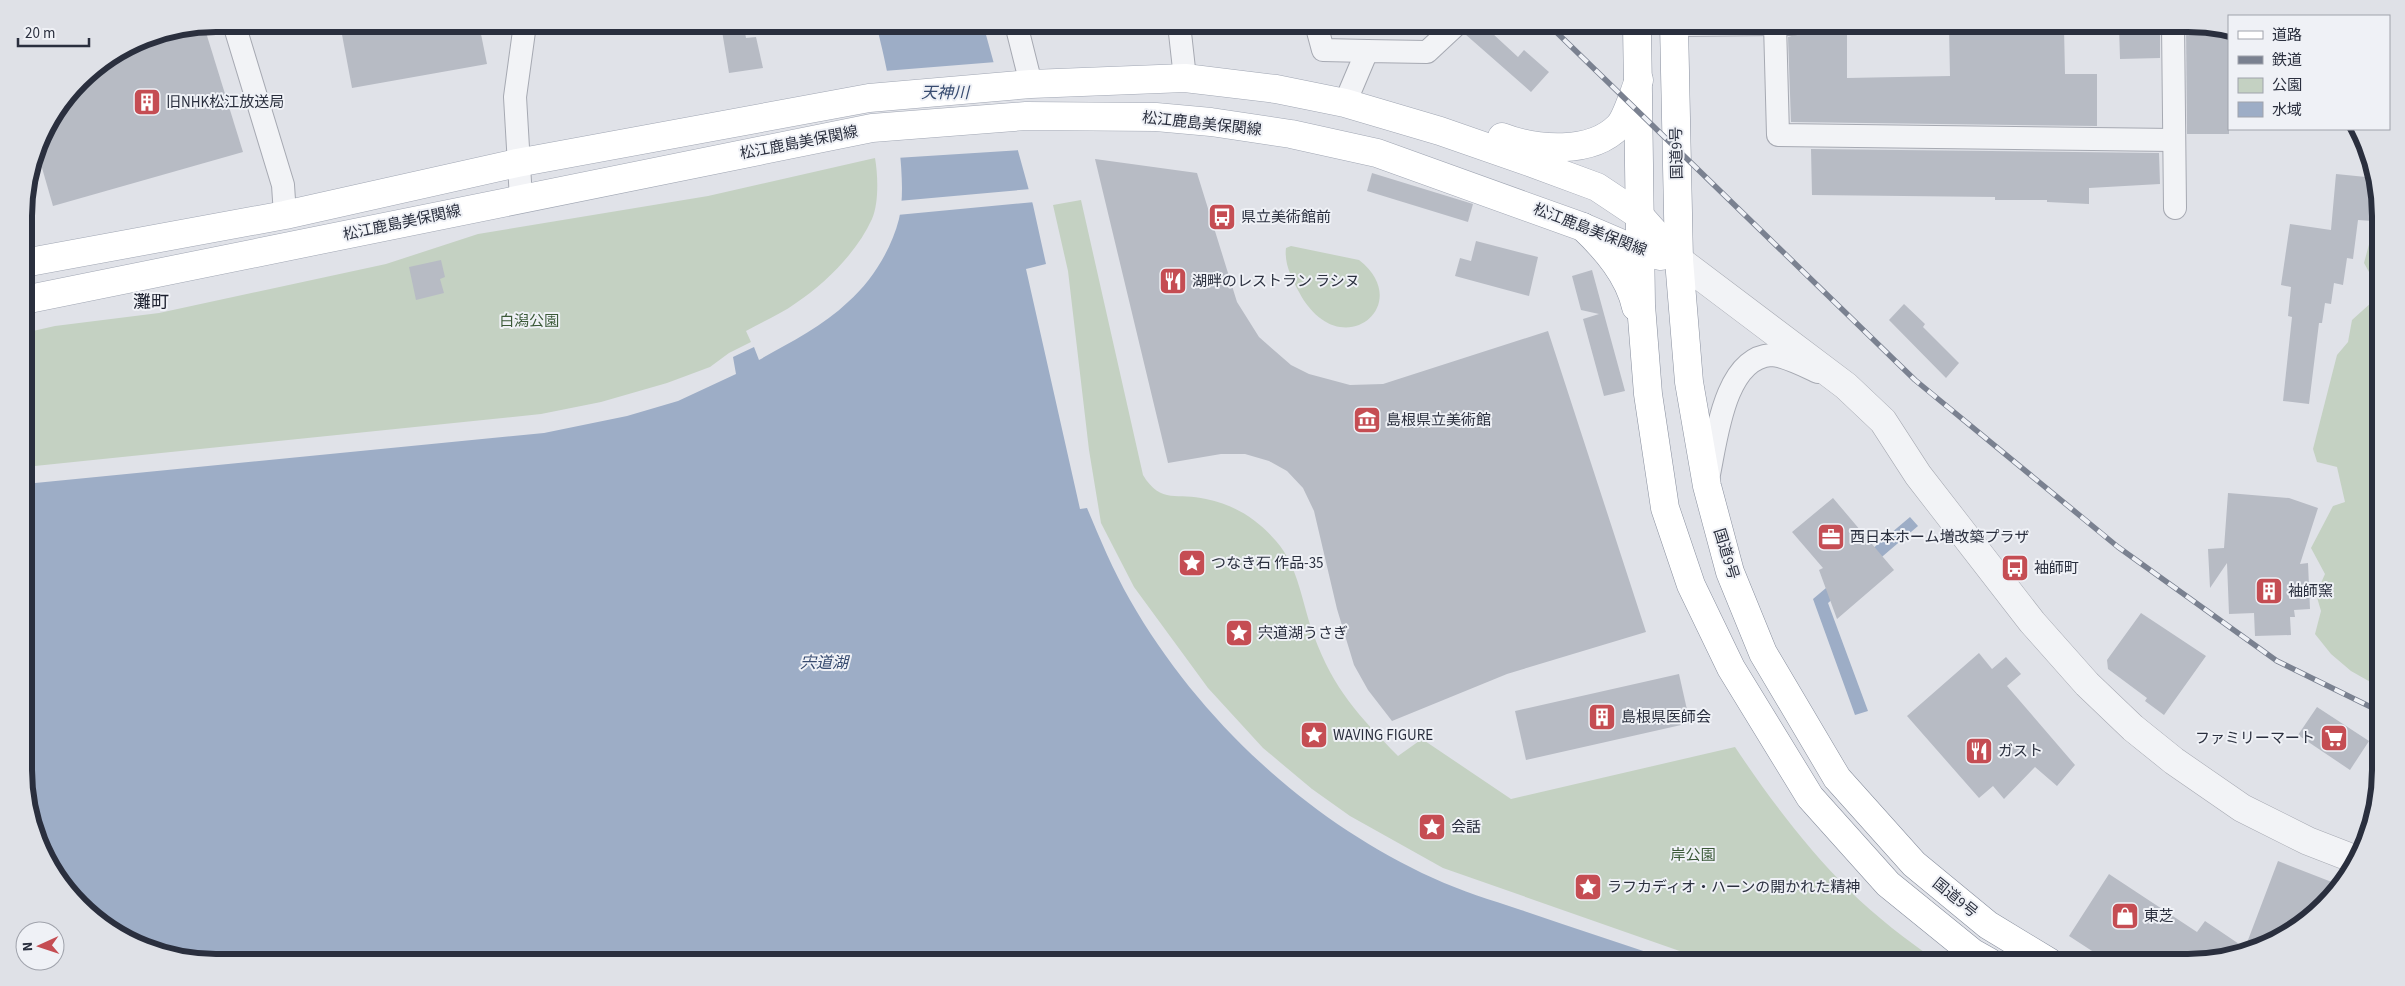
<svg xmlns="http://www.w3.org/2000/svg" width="2405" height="986" font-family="'Source Sans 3','Noto Sans JP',sans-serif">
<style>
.green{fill:#c4d1c2}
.water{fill:#9dadc6}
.pier{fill:#e0e2e8}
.building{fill:#b7bbc4}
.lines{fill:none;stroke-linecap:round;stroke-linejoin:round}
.minor-casing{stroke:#a6a9b2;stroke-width:24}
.tertiary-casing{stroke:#a6a9b2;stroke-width:29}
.primary-casing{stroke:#a0a6b3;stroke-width:29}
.trunk-casing{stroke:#888f9e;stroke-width:29}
.minor{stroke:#f2f3f6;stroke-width:22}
.tertiary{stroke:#f2f3f6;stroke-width:28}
.primary{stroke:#fff;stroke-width:28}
.trunk{stroke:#fff;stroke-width:28}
.rail-casing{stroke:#7a8190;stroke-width:5.5}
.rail{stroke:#eff1f6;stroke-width:4;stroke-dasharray:11;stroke-linecap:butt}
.labels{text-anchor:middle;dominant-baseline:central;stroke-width:4;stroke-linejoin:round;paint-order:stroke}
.poi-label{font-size:15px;fill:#2a2f3e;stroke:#eff1f6;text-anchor:start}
.street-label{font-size:15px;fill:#2a2f3e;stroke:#eff1f6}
.park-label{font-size:15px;fill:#3b5938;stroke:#eff1f6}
.water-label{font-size:16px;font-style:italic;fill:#364a6f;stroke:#eff1f6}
.quarter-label{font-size:18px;fill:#1c202f;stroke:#eff1f6}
.rim{fill:none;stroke:#2a2f3e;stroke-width:6}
</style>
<rect width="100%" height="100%" fill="#e0e2e8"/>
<g class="green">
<path d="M 875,158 C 878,175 879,203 872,219 C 857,252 826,283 796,303 C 781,314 762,322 746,331 L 751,342 L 729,353 L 710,367 L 667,383 L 601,402 L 541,414 L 25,467 L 24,333 L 55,326 L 159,313 L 386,264 L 478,234 L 708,196 Z"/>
<path d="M 1081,200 L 1143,475 C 1161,505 1178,492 1206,499 C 1235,505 1257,519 1276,541 C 1299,567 1302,604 1314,636 C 1334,690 1359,716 1398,756 L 1422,739 L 1511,799 L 1735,747 C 1769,798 1806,847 1849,890 C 1876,917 1907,940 1938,962 L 1711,962 L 1443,868 L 1350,816 L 1312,789 L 1263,748 L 1208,688 L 1134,587 L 1101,523 L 1089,450 L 1068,271 L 1053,205 Z"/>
<polygon points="2380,230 2381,688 2351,671 2331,654 2315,634 2321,611 2316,594 2325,574 2311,548 2333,506 2345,502 2337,467 2317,462 2313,449 2337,355 2348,342 2352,320 2372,302 2374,281 2364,263 2371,237"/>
<path d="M 1291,246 L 1359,260 C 1417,305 1339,368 1299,292 C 1292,279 1284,264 1286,248 Z"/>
</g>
<g class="water">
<path d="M 876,24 L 983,24 L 1033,205 L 1046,264 L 1026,269 L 1080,509 L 1087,508 C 1100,539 1113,570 1130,600 C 1198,719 1308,821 1433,878 C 1461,891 1491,900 1521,910 C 1573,928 1625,945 1677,962 L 217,962 L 143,948 L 99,923 L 64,887 L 39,843 L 25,795 L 25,484 L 544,433 L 627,416 L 678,401 L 736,374 L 733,357 L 754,347 L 759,360 C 789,343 823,326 848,302 C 872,281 891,250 899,219 C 910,175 888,69 876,24 Z"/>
<polygon points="1910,517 1918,526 1828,603 1868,711 1855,715 1813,599"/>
</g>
<g class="pier">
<polygon points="996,62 1020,150 896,158 884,71"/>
<polygon points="1031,189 1035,202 897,215 898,201"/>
</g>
<g class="building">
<polygon points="340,24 479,24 487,64 352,88"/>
<polygon points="1470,24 1492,24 1492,33 1518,57 1524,50 1549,72 1531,92 1465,34"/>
<polygon points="2186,24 2229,32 2229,134 2187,134"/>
<polygon points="204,26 243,152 53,206 38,154 44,132 89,72 143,38"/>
<polygon points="744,27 746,38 756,37 763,68 729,73 722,31"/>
<polygon points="2119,27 2160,27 2160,58 2120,59"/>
<polygon points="1949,28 1988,28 1988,32 2064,28 2065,74 2097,74 2097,126 1791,122 1788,37 1802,33 1847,32 1847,78 1950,76"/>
<polygon points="1811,149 2159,153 2160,184 2089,188 2089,204 2047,202 2047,200 1995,200 1995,197 1812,195"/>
<polygon points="1095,159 1197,173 1237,302 1259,337 1291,365 1309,374 1350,385 1383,384 1548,331 1646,632 1507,674 1392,721 1368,690 1354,665 1337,609 1314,511 1303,488 1287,471 1269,461 1245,454 1221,454 1168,463"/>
<polygon points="1372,173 1473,204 1468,222 1367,191"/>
<polygon points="2336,174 2376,178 2372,221 2358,220 2353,259 2347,258 2343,285 2334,283 2331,304 2325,303 2322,323 2319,323 2309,404 2283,401 2292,317 2288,316 2291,287 2281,285 2290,224 2331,230"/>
<polygon points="1476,241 1538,257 1529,296 1455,276 1460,258 1471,261"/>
<polygon points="441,260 445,277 440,279 444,293 416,300 409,267"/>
<polygon points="1592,270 1625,391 1604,396 1583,319 1599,314 1581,310 1572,276"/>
<polygon points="1904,304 1925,324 1923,327 1959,363 1946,378 1889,320"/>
<polygon points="2228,493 2289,498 2318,508 2300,564 2308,563 2310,609 2294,610 2295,617 2290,617 2291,635 2255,636 2254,613 2229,614 2227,563 2210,588 2208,549 2224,548"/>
<polygon points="1833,498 1894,570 1837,619 1819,570 1823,568 1792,532"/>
<polygon points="2141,613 2206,656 2164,715 2145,701 2147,698 2108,669 2107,660"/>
<polygon points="1979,653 1992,669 2006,657 2021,674 2007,686 2075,765 2057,786 2035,767 2004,799 1993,786 1979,798 1907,716"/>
<polygon points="1679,674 1690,723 1526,760 1515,711"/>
<polygon points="2317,707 2369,741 2350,770 2298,735"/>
<polygon points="2278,861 2342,886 2306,923 2251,952 2201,962 2109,962 2069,936 2109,874 2197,932 2205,921 2245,948"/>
</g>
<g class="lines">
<g class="minor-casing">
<g id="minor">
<polyline points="234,24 283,185 285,215"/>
<polyline points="1016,24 1031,84"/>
<polyline points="1179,24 1185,78"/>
<polyline points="1316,24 1323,50 1367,51"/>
<polyline points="1775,24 1778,135 2174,140"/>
<polyline points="2173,24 2175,208"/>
<polyline points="1674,25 1792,24"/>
<polyline points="1345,103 1367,51 1427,52 1457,24"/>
<polyline points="521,199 515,97 525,24"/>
<path d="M 1708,479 C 1716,444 1723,358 1771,355 C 1783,355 1807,367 1818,372"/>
</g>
</g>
<g class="tertiary-casing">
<polyline id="tertiary" points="1679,260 1846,386 1883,421 1918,475 2032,622 2087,684 2133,728 2174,761 2242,808 2308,841 2357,860"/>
</g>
<g class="primary-casing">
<g id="primary">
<path d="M 1502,137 C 1536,150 1591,155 1619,126 C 1627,117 1634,92 1639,80"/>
<polyline points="24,263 285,215 517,163 869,98 1031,84 1185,78 1276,89 1345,103 1440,131 1532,163 1597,187 1639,215 1679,260"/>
<polyline points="24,300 872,128 1026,116 1156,117 1211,122 1291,134 1377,153 1583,227 1639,251 1661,256"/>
</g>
</g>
<g class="trunk-casing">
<g id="trunk">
<polyline points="1637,24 1641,305 1648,394 1665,508 1691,585 1731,668 1810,797 1888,884 1973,953 1989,962"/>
<polyline points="1674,24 1679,260 1689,382 1707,486 1730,572 1763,653 1837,778 1914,864 1988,925 2049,962"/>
<path d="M 1583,227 C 1606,249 1629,275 1636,307"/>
</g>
</g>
<use href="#minor" class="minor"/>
<use href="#tertiary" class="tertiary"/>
<use href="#primary" class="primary"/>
<use href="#trunk" class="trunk"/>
<g class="rail-casing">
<polyline id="rail" points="1548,24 1915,380 2118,547 2277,661 2381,712"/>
</g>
<use href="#rail" class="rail"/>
</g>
<defs>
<g id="building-square" transform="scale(1.4375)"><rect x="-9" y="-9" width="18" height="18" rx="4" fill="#c54d53" stroke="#eff1f6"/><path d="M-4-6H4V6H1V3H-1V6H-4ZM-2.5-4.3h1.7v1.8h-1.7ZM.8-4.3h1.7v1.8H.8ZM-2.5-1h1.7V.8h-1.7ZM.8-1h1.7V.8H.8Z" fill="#fff"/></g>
<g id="bus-square" transform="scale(1.4375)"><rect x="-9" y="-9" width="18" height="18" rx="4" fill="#c54d53" stroke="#eff1f6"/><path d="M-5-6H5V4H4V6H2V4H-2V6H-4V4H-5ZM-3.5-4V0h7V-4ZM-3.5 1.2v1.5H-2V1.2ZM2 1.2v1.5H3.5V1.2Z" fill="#fff"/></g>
<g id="restaurant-square" transform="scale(1.4375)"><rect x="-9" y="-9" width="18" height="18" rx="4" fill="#c54d53" stroke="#eff1f6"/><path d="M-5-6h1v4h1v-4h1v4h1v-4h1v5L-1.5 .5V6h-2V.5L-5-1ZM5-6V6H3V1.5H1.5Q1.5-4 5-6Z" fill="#fff"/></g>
<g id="museum-square" transform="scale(1.4375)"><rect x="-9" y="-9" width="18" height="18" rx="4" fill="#c54d53" stroke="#eff1f6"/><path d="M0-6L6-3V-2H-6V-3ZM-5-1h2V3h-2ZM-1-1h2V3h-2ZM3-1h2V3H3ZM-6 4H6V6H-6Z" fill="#fff"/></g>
<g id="office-square" transform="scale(1.4375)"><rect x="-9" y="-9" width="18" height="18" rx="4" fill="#c54d53" stroke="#eff1f6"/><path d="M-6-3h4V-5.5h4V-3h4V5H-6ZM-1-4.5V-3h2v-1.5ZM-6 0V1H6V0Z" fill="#fff"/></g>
<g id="sight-square" transform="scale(1.4375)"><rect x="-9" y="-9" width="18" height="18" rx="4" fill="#c54d53" stroke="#eff1f6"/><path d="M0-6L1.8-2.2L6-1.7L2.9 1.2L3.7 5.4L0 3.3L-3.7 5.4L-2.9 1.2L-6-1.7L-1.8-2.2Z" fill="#fff"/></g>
<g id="supermarket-square" transform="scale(1.4375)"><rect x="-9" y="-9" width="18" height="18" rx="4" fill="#c54d53" stroke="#eff1f6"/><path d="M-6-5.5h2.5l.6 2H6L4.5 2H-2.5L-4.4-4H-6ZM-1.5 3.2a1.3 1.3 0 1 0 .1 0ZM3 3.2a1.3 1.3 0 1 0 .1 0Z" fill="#fff"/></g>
<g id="shop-square" transform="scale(1.4375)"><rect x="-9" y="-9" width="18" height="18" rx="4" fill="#c54d53" stroke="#eff1f6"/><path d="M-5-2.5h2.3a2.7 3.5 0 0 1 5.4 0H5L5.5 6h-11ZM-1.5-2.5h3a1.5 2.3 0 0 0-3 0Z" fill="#fff"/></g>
</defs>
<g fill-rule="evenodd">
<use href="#building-square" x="147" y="102"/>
<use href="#bus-square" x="1222" y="217"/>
<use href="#restaurant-square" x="1173" y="281"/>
<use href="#museum-square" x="1367" y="420"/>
<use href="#office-square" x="1831" y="537"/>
<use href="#sight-square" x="1192" y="563"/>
<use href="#bus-square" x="2015" y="568"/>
<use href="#building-square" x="2269" y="591"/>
<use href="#sight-square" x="1239" y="633"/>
<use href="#building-square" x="1602" y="717"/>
<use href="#sight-square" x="1314" y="735"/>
<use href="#supermarket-square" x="2334" y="738"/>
<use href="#restaurant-square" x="1979" y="751"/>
<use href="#sight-square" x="1432" y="827"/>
<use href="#sight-square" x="1588" y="887"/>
<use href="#shop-square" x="2125" y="916"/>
</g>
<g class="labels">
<g class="poi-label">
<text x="166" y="102">旧NHK松江放送局</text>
<text x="1241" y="217">県立美術館前</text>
<text x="1192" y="281">湖畔のレストラン ラシヌ</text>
<text x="1386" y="420">島根県立美術館</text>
<text x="1850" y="537">西日本ホーム増改築プラザ</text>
<text x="1211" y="563">つなき石 作品-35</text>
<text x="2034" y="568">袖師町</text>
<text x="2288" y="591">袖師窯</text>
<text x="1258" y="633">宍道湖うさぎ</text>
<text x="1621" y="717">島根県医師会</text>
<text x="1333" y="735">WAVING FIGURE</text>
<text x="2315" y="738" text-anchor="end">ファミリーマート</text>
<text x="1998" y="751">ガスト</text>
<text x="1451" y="827">会話</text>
<text x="1607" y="887">ラフカディオ・ハーンの開かれた精神</text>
<text x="2144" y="916">東芝</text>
</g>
<g class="street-label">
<text transform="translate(1202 124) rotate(6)">松江鹿島美保関線</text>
<text transform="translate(799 143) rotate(-11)">松江鹿島美保関線</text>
<text transform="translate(1677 153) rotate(-91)">国道9号</text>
<text transform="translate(402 223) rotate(-12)">松江鹿島美保関線</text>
<text transform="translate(1590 230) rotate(21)">松江鹿島美保関線</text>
<text transform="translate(1726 554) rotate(73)">国道9号</text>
<text transform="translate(1955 898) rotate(39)">国道9号</text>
</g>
<g class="park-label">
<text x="529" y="321">白潟公園</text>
<text x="1693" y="855">岸公園</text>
</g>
<g class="water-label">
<text x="945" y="93">天神川</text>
<text x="824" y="663">宍道湖</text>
</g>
<g class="quarter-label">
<text x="151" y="302">灘町</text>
</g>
</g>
<path d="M0 0H2405V986H0ZM216 32H2188A184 184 0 0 1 2372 216V770A184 184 0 0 1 2188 954H216A184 184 0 0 1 32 770V216A184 184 0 0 1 216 32Z" fill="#dfe1e7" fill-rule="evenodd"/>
<path class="rim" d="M216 32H2188A184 184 0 0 1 2372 216V770A184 184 0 0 1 2188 954H216A184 184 0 0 1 32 770V216A184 184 0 0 1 216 32Z"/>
<rect x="2228" y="15" width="162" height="115" fill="#eff1f6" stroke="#a0a3ac"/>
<rect x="2238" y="31" width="25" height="8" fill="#ffffff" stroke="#a0a3ac"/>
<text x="2272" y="40" font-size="15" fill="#2a2f3e">道路</text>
<rect x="2238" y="56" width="25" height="8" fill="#7a8190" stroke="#a0a3ac"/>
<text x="2272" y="65" font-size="15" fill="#2a2f3e">鉄道</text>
<rect x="2238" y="78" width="25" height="15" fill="#c4d1c2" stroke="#a0a3ac"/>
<text x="2272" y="90" font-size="15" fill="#2a2f3e">公園</text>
<rect x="2238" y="102" width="25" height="15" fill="#9dadc6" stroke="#a0a3ac"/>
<text x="2272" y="115" font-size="15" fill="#2a2f3e">水域</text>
<g transform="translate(40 946) rotate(267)"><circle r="24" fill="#eff1f6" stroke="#a0a3ac"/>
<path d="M0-4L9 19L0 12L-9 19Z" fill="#c54d53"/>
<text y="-8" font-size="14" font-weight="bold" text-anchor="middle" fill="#2a2f3e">N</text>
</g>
<path d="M18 38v8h71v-8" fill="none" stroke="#2a2f3e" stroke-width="2.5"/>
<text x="25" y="38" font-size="15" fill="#2a2f3e" stroke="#eff1f6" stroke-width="4" paint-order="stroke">20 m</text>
</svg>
